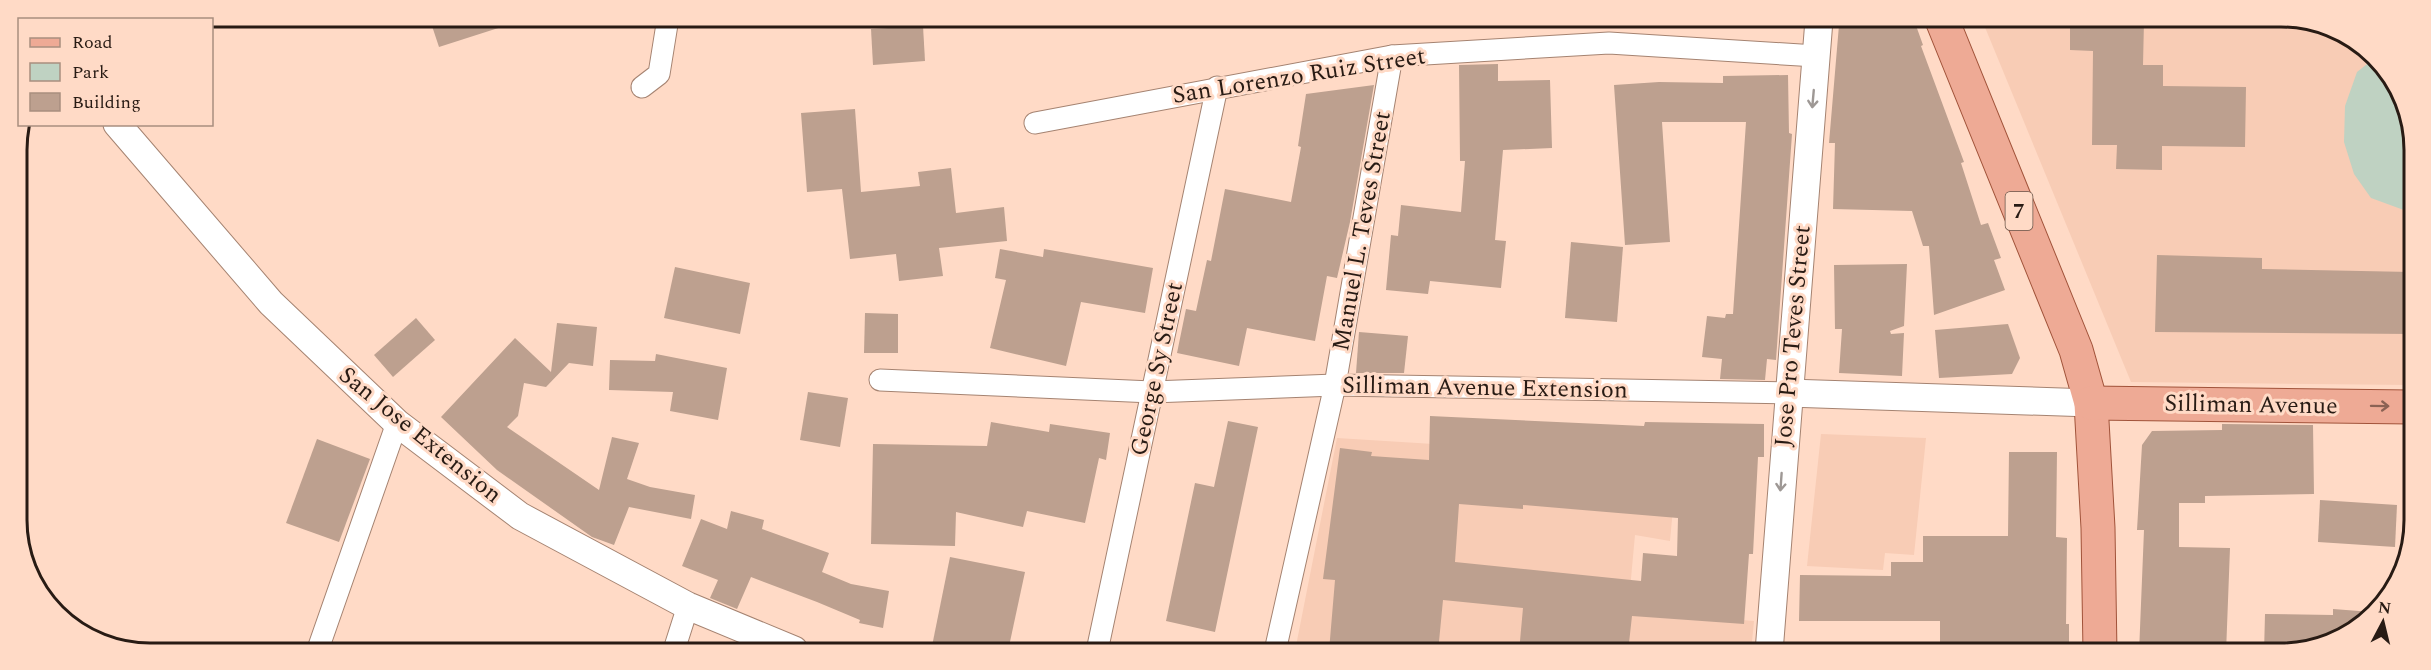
<svg xmlns="http://www.w3.org/2000/svg" width="2431" height="670" font-family="Spectral,serif">
<style>
.built{fill:#f8ccb5}
.green{fill:#bfd2c2}
.building{fill:#bda08f;fill-rule:evenodd}
.lines{fill:none;stroke-linecap:round;stroke-linejoin:round}
.minor-casing{stroke:#a58371;stroke-width:23}
.tertiary-casing{stroke:#a58371;stroke-width:29}
.primary-casing{stroke:#a1533a;stroke-width:35}
.minor{stroke:#fff;stroke-width:21}
.tertiary{stroke:#fff;stroke-width:27}
.primary{stroke:#eeaa95;stroke-width:33}
.oneway{stroke:#9e9895}
.oneway2{stroke:#8b6254}
.labels{text-anchor:middle;dominant-baseline:central;stroke-width:6;stroke-linejoin:round;paint-order:stroke}
.shield{fill:#ffdac6;stroke:#685449;stroke-width:1.5}
.shield-label{font-size:22px;font-weight:bold;fill:#281b14}
.street-label{font-size:24px;fill:#281b14;stroke:#ffdac6}
.rim{fill:none;stroke:#281b14;stroke-width:3}
</style>
<rect width="100%" height="100%" fill="#ffdac6"/>
<g class="built">
<polygon points="1982,20 2315,21 2376,56 2412,124 2411,385 2131,382"/>
<polygon points="1821,434 1926,438 1914,555 1885,553 1883,570 1807,566"/>
<polygon points="1337,438 1532,450 1677,465 1670,541 1635,535 1628,611 1754,621 1751,652 1295,651"/>
</g>
<polygon class="green" points="2376,57 2412,124 2412,213 2371,198 2354,174 2344,142 2345,106 2357,72"/>
<g class="building">
<polygon points="429,17 519,17 520,21 439,47"/>
<polygon points="1852,20 1864,20 1866,26 1883,20 1914,20 1923,45 1921,46 1964,162 1961,163 1981,225 1988,223 2001,258 1994,260 2005,290 1934,315 1929,246 1923,246 1912,211 1833,209 1835,143 1829,143 1839,25"/>
<polygon points="2070,20 2144,21 2143,65 2163,65 2163,86 2246,87 2245,147 2162,146 2162,170 2116,169 2117,145 2092,145 2093,51 2070,50"/>
<polygon points="923,26 925,61 873,65 871,29"/>
<polygon points="1498,64 1498,81 1550,80 1552,148 1503,150 1495,240 1506,241 1501,288 1430,281 1428,294 1386,290 1391,235 1398,236 1401,205 1461,212 1465,161 1460,161 1459,65"/>
<polygon points="1788,75 1789,133 1792,134 1776,360 1767,359 1765,380 1720,379 1722,359 1702,357 1707,316 1725,318 1726,314 1733,314 1746,122 1662,122 1670,242 1625,245 1614,85 1659,82 1723,83 1723,76"/>
<polygon points="1374,85 1350,222 1337,278 1327,276 1315,341 1247,328 1239,366 1177,353 1186,309 1196,311 1207,260 1211,261 1225,189 1291,202 1301,147 1298,146 1306,94"/>
<polygon points="855,109 861,192 920,186 918,172 951,168 956,213 1004,207 1007,241 939,248 943,276 899,281 896,254 850,259 842,189 807,192 801,113"/>
<polygon points="1571,242 1623,247 1617,322 1565,318"/>
<polygon points="1000,249 1043,257 1044,249 1153,268 1145,313 1081,302 1066,366 990,348 1006,280 995,278"/>
<polygon points="2157,255 2262,258 2262,269 2411,272 2411,334 2155,332"/>
<polygon points="1907,264 1904,326 1890,331 1891,334 1904,333 1902,376 1839,373 1842,329 1835,329 1834,265"/>
<polygon points="675,267 750,283 740,334 664,318"/>
<polygon points="865,313 898,314 898,353 864,353"/>
<polygon points="416,318 435,340 393,377 374,355"/>
<polygon points="557,323 597,327 593,366 569,363 546,387 524,383 518,416 507,427 599,490 612,437 639,443 627,479 650,487 695,495 691,519 629,507 614,545 592,537 497,470 441,417 515,338 551,372"/>
<polygon points="2008,324 2020,358 2012,374 1939,378 1935,330"/>
<polygon points="1359,332 1408,336 1404,373 1356,373"/>
<polygon points="656,354 727,368 718,420 670,411 673,392 609,390 610,360 655,361"/>
<polygon points="808,392 848,398 840,447 800,440"/>
<path d="M 1430,416 L 1644,426 L 1645,422 L 1764,424 L 1764,457 L 1758,457 L 1753,554 L 1749,554 L 1744,624 L 1632,616 L 1628,652 L 1519,652 L 1523,608 L 1443,600 L 1438,652 L 1329,651 L 1335,580 L 1323,579 L 1340,448 L 1372,452 L 1371,456 L 1429,460 ZM 1459,504 L 1523,509 L 1523,505 L 1678,518 L 1677,556 L 1643,553 L 1641,581 L 1455,562 Z"/>
<polygon points="1228,421 1258,427 1215,632 1166,621 1195,483 1214,487"/>
<polygon points="991,422 1049,432 1050,424 1110,433 1106,460 1099,458 1085,523 1027,511 1023,527 956,512 955,546 871,544 873,444 987,446"/>
<polygon points="2222,424 2313,425 2314,494 2205,496 2205,503 2179,503 2179,547 2230,548 2226,653 2139,653 2144,530 2137,530 2142,445 2152,431 2222,430"/>
<polygon points="317,439 370,459 339,542 286,523"/>
<polygon points="2009,452 2057,452 2056,537 2067,538 2066,624 2069,624 2069,653 1940,653 1940,621 1799,621 1800,575 1891,576 1891,562 1923,562 1923,536 2008,536"/>
<polygon points="2320,500 2397,505 2395,547 2318,542"/>
<polygon points="731,511 764,520 762,529 829,553 822,572 851,584 889,591 883,628 859,623 860,620 817,602 751,577 737,609 710,598 718,580 682,566 701,519 727,529"/>
<polygon points="950,557 1025,572 1008,651 931,651"/>
<polygon points="2333,609 2372,612 2362,626 2289,653 2264,653 2265,614 2333,615"/>
</g>
<g class="lines">
<g class="minor-casing">
<g id="minor">
<polyline points="642,87 659,74 668,18"/>
<polyline points="1035,123 1392,56 1609,43 1816,56"/>
<polyline points="880,380 1152,392 1335,385 1788,393"/>
<polyline points="318,649 397,423"/>
<polyline points="674,650 688,606"/>
<polyline points="1097,651 1217,87"/>
<polyline points="1275,651 1335,385 1392,56"/>
</g>
</g>
<g class="tertiary-casing">
<g id="tertiary">
<polyline points="117,124 271,303 397,423 520,516 688,606 794,650"/>
<polyline points="1788,393 2091,403"/>
<polyline points="1769,652 1819,20"/>
</g>
</g>
<g class="primary-casing">
<g id="primary">
<polyline points="1942,20 2076,350 2091,403 2098,528 2100,653"/>
<polyline points="2091,403 2411,407"/>
</g>
</g>
<use href="#minor" class="minor"/>
<use href="#tertiary" class="tertiary"/>
<use href="#primary" class="primary"/>
</g>
<defs><path id="oneway-shaft" d="M-6 0H5M1.5-3L5.5 0L1.5 3" fill="none" stroke-width="1.6" stroke-linecap="round" stroke-linejoin="round" transform="scale(1.5)"/></defs>
<g class="oneway">
<use href="#oneway-shaft" transform="translate(1813 99) rotate(95)"/>
<use href="#oneway-shaft" transform="translate(1781 482) rotate(94)"/>
</g>
<use class="oneway2" href="#oneway-shaft" transform="translate(2380 406) rotate(1)"/>
<g class="labels">
<rect class="shield" x="2005.5" y="192" width="27" height="38" rx="4.5"/>
<g class="shield-label">
<text x="2019" y="211">7</text>
</g>
<g class="street-label">
<text transform="translate(1299 76) rotate(-9)">San Lorenzo Ruiz Street</text>
<text transform="translate(1362 231) rotate(-80)">Manuel L. Teves Street</text>
<text transform="translate(1793 336) rotate(-85)">Jose Pro Teves Street</text>
<text transform="translate(1157 369) rotate(-78)">George Sy Street</text>
<text transform="translate(1485 388) rotate(1)">Silliman Avenue Extension</text>
<text transform="translate(2251 405) rotate(1)">Silliman Avenue</text>
<text transform="translate(420 435) rotate(39)">San Jose Extension</text>
</g>
</g>
<path d="M0 0H2431V670H0ZM150 27H2281A123 123 0 0 1 2404 150V520A123 123 0 0 1 2281 643H150A123 123 0 0 1 27 520V150A123 123 0 0 1 150 27Z" fill="#ffdac6" fill-rule="evenodd"/>
<path class="rim" d="M150 27H2281A123 123 0 0 1 2404 150V520A123 123 0 0 1 2281 643H150A123 123 0 0 1 27 520V150A123 123 0 0 1 150 27Z"/>
<rect x="18" y="18" width="195" height="108" fill="#ffdac6" stroke="#a98e7f" stroke-width="1.5"/>
<rect x="30" y="38" width="30" height="9" fill="#eeaa95" stroke="#a98e7f" stroke-width="1.5"/>
<text x="72" y="48" font-size="18" fill="#281b14">Road</text>
<rect x="30" y="63" width="30" height="18" fill="#bfd2c2" stroke="#a98e7f" stroke-width="1.5"/>
<text x="72" y="78" font-size="18" fill="#281b14">Park</text>
<rect x="30" y="93" width="30" height="18" fill="#bda08f" stroke="#a98e7f" stroke-width="1.5"/>
<text x="72" y="108" font-size="18" fill="#281b14">Building</text>
<g transform="translate(2383 622) rotate(7)" stroke="#ffdac6" stroke-width="4.5" paint-order="stroke">
<path d="M0-4.5L10 22L0 15L-10 22Z" fill="#281b14"/>
<text y="-9" font-size="16" font-weight="bold" text-anchor="middle" fill="#281b14">N</text>
</g>
</svg>
